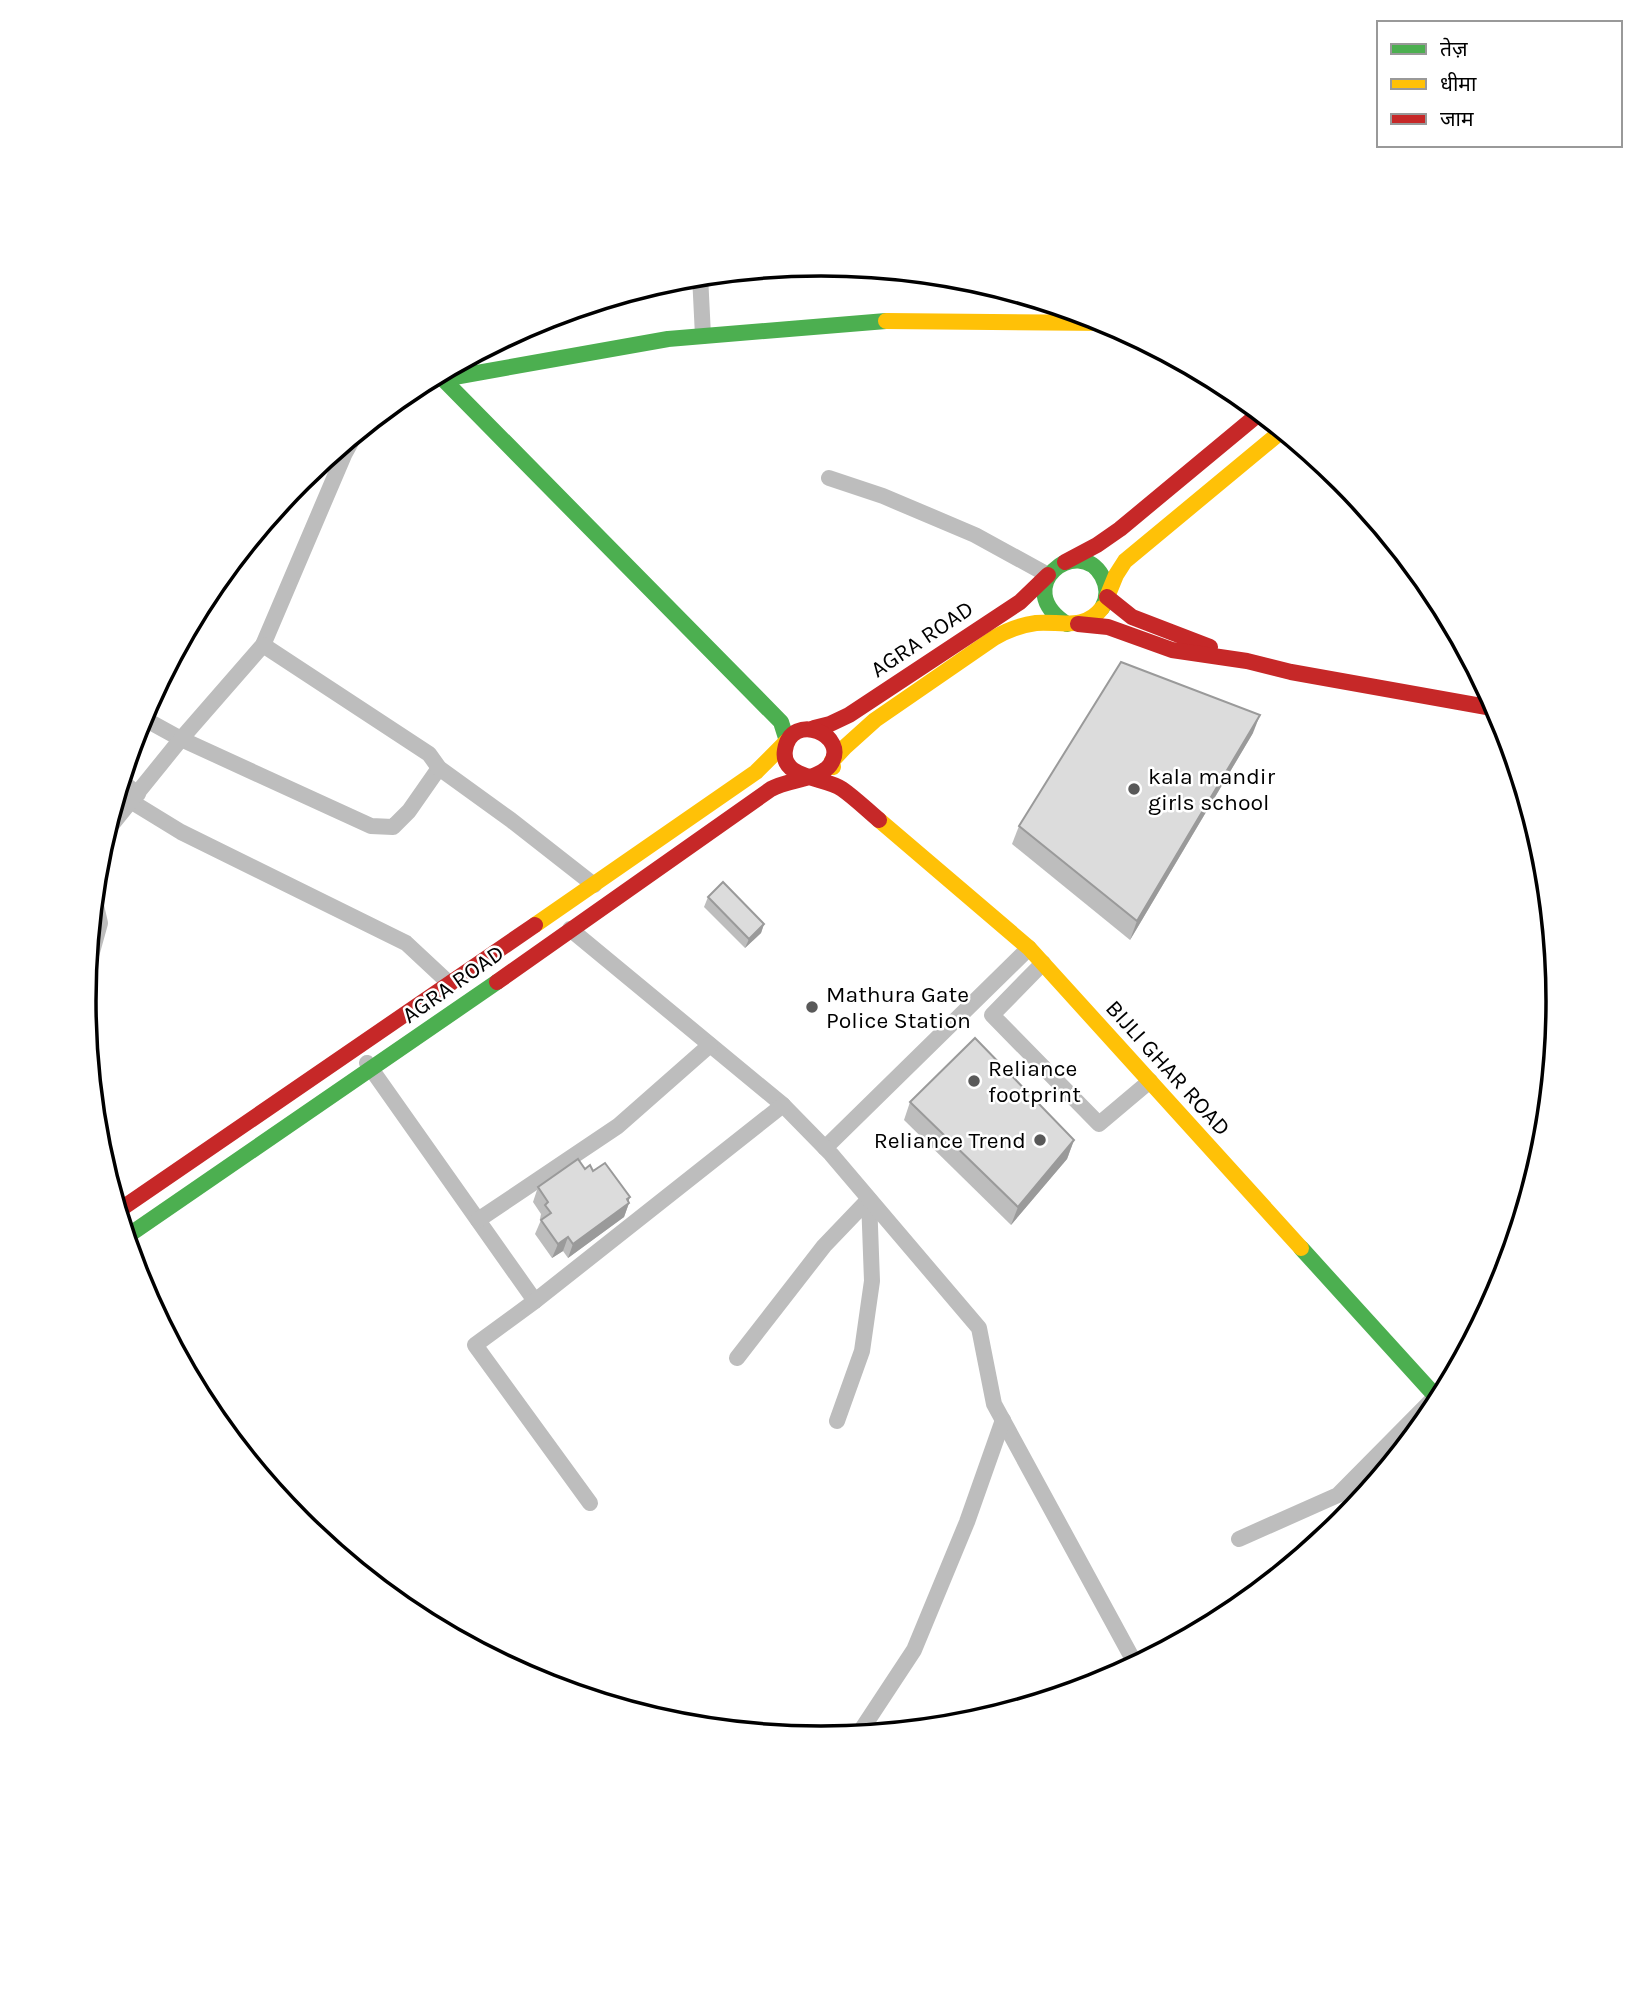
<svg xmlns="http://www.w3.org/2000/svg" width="1643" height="2002" font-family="Karla,'Noto Sans Devanagari',sans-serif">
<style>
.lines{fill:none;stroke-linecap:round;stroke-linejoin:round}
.street{stroke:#bdbdbd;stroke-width:16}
.fast{stroke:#4caf50;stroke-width:16}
.slow{stroke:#ffc107;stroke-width:16}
.jam{stroke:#c62828;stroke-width:16}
.wall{fill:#bdbdbd}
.shaded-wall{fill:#9a9a9a}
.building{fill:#dcdcdc;stroke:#9a9a9a;stroke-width:2}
.poi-dot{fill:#595959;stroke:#fff;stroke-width:2.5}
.labels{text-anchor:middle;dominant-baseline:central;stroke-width:5;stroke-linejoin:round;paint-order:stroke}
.street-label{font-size:23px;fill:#000;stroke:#fff}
.poi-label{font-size:23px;fill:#000;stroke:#fff;text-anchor:start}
.rim{fill:none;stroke:#000;stroke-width:3.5}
</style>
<rect width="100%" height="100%" fill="#fff"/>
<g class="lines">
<g class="street">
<polyline points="700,275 703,336"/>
<polyline points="829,478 883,496 975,535 1048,575"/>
<polyline points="263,645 344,455 356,433"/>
<polyline points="141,717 181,739 371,826 393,827 409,811 439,768"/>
<polyline points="121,781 138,794"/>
<polyline points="132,802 181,832 406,943 450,984"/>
<polyline points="105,833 181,739 263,645 429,754 439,768 511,820 594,885"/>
<polyline points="570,929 783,1105"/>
<polyline points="90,959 100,923 94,897"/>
<polyline points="1043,963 992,1015 1099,1124 1150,1081"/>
<polyline points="367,1063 535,1301"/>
<polyline points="825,1148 1029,948"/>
<polyline points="478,1220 618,1126 710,1045"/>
<polyline points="737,1358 824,1246 869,1199 872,1281 862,1351 837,1421"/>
<polyline points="590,1503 475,1345 535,1301 783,1105 831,1154 979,1328 994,1404 1136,1665"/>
<polyline points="1239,1539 1338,1495 1436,1396"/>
<polyline points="858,1735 914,1650 967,1522 1003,1420"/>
</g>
<g class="fast">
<polyline points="438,374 781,722 787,741"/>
<polyline points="443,379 668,339 886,321"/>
<path d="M 1067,624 C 1009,587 1078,534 1102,576 C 1108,587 1108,598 1102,608"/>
<polyline points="126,1237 497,982"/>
<polyline points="1301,1248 1440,1401"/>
</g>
<g class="slow">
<polyline points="886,321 1109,323"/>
<polyline points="1107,597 1116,575 1125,561 1283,430"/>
<path d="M 833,767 L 832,761 L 845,747 L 875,720 L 994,638 C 1007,630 1021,625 1036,623 C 1060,621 1085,631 1102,608"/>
<polyline points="879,820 1029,948 1301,1248"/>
<polyline points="535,925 756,772 787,741"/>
</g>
<g class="jam">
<polyline points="1065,562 1097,545 1120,529 1261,412"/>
<polyline points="1107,597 1132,617 1210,647"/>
<polyline points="1078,624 1108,627 1172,650 1247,661 1291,672 1498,709"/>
<polyline points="814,728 830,724 849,715 1020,602 1048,575"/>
<path d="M 497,982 L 771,789 C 788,779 819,780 830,765 C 851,735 791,710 785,750 C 780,779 825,777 842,789 C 855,798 867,810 879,820"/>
<polyline points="118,1211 535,925"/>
</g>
</g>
<g class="wall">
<polygon points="1253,733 1130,940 1012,844 1019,826"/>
<polygon points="708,897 764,924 761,933 745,948 704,907"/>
<polygon points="910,1102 1074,1140 1067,1159 1011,1225 904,1120"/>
<polygon points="585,1169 593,1171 630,1197 628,1201 629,1203 624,1217 568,1258 563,1251 552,1258 535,1234 541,1220 540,1219 541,1214 533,1202 538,1187"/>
</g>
<g class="shaded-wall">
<polygon points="1260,715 1253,733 1130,940 1137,921"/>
<polygon points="764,924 761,933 745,948 749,939"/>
<polygon points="1074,1140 1067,1159 1011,1225 1018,1207"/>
<polygon points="630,1197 627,1205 629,1203 624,1217 568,1258 573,1244"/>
<polygon points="568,1237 563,1251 552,1258 558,1244"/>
</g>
<g class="building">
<polygon points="1121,662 1260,715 1137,921 1019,826"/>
<polygon points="723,882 764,924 749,939 708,897"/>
<polygon points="975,1038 1074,1140 1018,1207 910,1102"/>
<polygon points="578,1159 585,1169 590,1165 593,1171 605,1163 630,1197 627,1199 629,1203 573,1244 568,1237 558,1244 541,1220 551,1213 545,1205 548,1202 538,1187"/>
</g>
<g class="poi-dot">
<circle cx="1134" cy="789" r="7"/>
<circle cx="812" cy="1007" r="7"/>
<circle cx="974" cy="1081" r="7"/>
<circle cx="1040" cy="1140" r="7"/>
</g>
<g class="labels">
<g class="street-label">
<text transform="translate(922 639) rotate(-34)">AGRA ROAD</text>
<text transform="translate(453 984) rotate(-35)">AGRA ROAD</text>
<text transform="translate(1168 1068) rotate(48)">BIJLI GHAR ROAD</text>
</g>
<g class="poi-label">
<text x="1148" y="776">kala mandir<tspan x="1148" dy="26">girls school</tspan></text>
<text x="826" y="994">Mathura Gate<tspan x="826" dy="26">Police Station</tspan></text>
<text x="988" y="1068">Reliance<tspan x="988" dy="26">footprint</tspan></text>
<text x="1026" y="1140" text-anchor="end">Reliance Trend</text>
</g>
</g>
<path d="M0 0H1643V2002H0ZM96 1001a725 725 0 1 1 1450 0a725 725 0 1 1-1450 0Z" fill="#fff" fill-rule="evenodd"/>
<path class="rim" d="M96 1001a725 725 0 1 1 1450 0a725 725 0 1 1-1450 0Z"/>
<rect x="1377" y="21" width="245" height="126" fill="#ffffff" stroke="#999999" stroke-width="2"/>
<rect x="1391" y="44" width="35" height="10" fill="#4caf50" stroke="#999999" stroke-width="2"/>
<text x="1440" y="56" font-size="21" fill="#000000">तेज़</text>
<rect x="1391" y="79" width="35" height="10" fill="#ffc107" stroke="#999999" stroke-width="2"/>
<text x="1440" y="91" font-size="21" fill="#000000">धीमा</text>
<rect x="1391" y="114" width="35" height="10" fill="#c62828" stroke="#999999" stroke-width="2"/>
<text x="1440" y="126" font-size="21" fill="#000000">जाम</text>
</svg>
